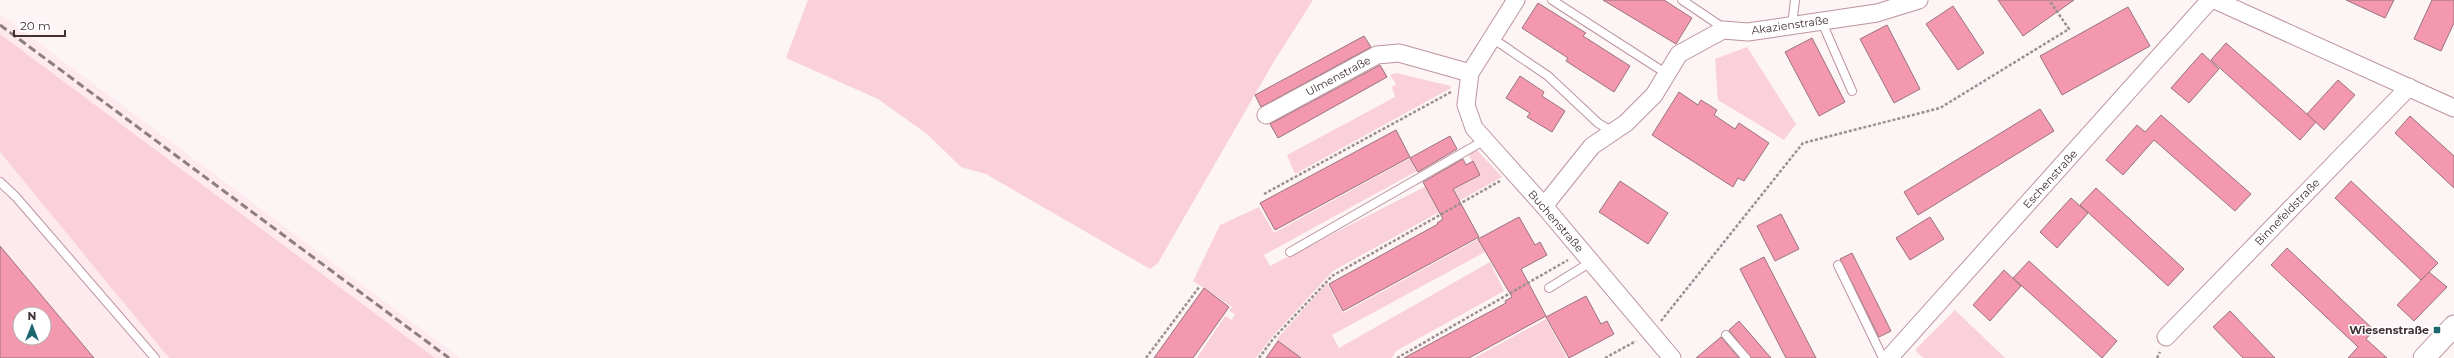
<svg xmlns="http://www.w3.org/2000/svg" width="2454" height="358" font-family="Montserrat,sans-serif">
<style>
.built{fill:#fee9ee;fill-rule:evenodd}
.green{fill:#fad1da}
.building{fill:#f398af;stroke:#99737b;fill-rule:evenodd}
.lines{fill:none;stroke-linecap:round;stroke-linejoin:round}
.service-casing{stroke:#bc949d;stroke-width:10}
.minor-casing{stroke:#bc949d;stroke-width:19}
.tertiary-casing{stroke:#bc949d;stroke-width:23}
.path{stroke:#9b8f91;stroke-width:2.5;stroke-dasharray:3 2;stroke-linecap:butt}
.service{stroke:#fff;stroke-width:8}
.minor{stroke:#fff;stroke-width:17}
.tertiary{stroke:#fff;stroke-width:21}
.rail{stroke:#8c7e81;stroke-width:3;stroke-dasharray:8 4;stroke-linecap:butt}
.poi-dot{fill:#1a676d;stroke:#fff;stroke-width:1.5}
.labels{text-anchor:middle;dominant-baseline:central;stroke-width:3;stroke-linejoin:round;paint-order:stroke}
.street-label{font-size:11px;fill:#413134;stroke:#fff}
.poi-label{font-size:11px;font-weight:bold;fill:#413134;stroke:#fff;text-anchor:end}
</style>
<rect width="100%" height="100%" fill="#fdf4f6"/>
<g class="built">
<polygon points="0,14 460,358 435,358 0,34"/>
<path d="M 0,152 L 169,358 L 0,358 ZM 20,314 L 44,314 L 44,338 L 20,338 Z"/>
</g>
<g class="green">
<polygon points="808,0 1313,0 1273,63 1158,263 1150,269 986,174 961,167 927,134 878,99 786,58"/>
<polygon points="0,34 435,358 169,358 0,152"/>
<polygon points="1747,47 1796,124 1784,140 1718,100 1715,59"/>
<polygon points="1396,73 1451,86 1451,88 1295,174 1287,155 1395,97 1392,87 1396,84 1390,75"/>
<polygon points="1476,149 1502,177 1333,271 1271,338 1256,358 1197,358 1225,316 1232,320 1235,314 1229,311 1232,307 1193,281 1220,225 1259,207 1274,233 1410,158 1417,171 1264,255 1270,266 1426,186 1433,200 1480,175 1468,154"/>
<polygon points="1478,239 1485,252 1332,335 1339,348 1490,262 1504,291 1396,351 1392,358 1301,358 1276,340 1327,283 1343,313"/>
<polygon points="1955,310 2005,358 1923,358 1915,350"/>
<polygon points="1546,319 1567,358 1474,358"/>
</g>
<g class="building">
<polygon points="1603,0 1664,0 1692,18 1676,44"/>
<polygon points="1998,0 2074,0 2023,36"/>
<polygon points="2346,0 2394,0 2385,18"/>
<polygon points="2432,0 2454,0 2454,23 2441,51 2414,39"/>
<polygon points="1538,3 1586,33 1583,36 1630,66 1614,92 1566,61 1568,58 1522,28"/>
<polygon points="1953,6 1984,53 1958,70 1926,24"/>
<polygon points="2128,7 2150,46 2062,95 2040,56"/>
<polygon points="1887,25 1920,89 1894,103 1860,39"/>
<polygon points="1364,36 1371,47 1261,107 1255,95"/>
<polygon points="1812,38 1845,102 1819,116 1785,52"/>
<polygon points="2226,43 2316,122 2300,140 2211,60"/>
<polygon points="2202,53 2219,69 2189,103 2171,88"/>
<polygon points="1380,65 1387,77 1278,138 1270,124"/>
<polygon points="1520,76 1544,92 1542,96 1565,111 1552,132 1527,117 1530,113 1506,98"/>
<polygon points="2338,80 2355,95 2324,130 2307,114"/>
<polygon points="1679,92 1698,105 1701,100 1717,110 1714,115 1735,129 1739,123 1769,143 1744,181 1738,178 1733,187 1652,135"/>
<polygon points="2040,109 2054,131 1918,215 1904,192"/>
<polygon points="2161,115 2251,194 2235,211 2154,140 2123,175 2106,160 2137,125 2145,132"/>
<polygon points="2410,116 2454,156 2454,188 2395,133"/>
<polygon points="1396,130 1410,157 1275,230 1260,203"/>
<polygon points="1450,136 1457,149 1418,172 1410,158"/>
<polygon points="1463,159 1466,165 1473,161 1480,175 1453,189 1479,237 1343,311 1329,284 1438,224 1437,223 1443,219 1423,182"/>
<polygon points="1620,181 1668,213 1648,244 1599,212"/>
<polygon points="2351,181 2438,263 2421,280 2335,198"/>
<polygon points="2096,188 2184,269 2168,286 2080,205"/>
<polygon points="2071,198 2088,213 2057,248 2040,232"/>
<polygon points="1781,214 1799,249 1775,261 1757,226"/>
<polygon points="1519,217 1535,245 1540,242 1547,255 1521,269 1546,316 1469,358 1404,358 1506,303 1505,301 1512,297 1478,239"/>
<polygon points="1930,217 1944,239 1910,260 1896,238"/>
<path d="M 0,246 L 94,358 L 0,358 ZM 20,314 L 44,314 L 44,338 L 20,338 Z"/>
<polygon points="2287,248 2374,330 2366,339 2387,358 2348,358 2358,347 2271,265"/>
<polygon points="1852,253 1891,331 1879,337 1840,259"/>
<polygon points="1764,257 1785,298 1816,358 1786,358 1740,269"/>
<polygon points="2029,261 2117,341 2102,358 2013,278"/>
<polygon points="2004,270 2021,286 1990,321 1973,305"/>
<polygon points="2429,272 2447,287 2414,321 2397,305"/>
<polygon points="1204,288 1229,307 1193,358 1154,358"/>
<polygon points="1586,296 1601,324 1607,321 1614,334 1569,358 1546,317"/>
<polygon points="2230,311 2275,358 2243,358 2213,327"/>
<polygon points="1739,321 1771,358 1751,358 1729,330"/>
<polygon points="1721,337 1739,358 1696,358"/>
<polygon points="1278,341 1301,358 1266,358"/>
</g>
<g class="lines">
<g class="service-casing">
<g id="service">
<polyline points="1552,0 1667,74"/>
<polyline points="1682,0 1725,29"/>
<polyline points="1821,20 1852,91"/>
<polyline points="1792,25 1795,0"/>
<polyline points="1492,38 1548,76 1598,123 1613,132"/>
<polyline points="0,182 16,197 155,358"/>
<polyline points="1290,252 1485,140"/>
<polyline points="1838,265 1883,358"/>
<polyline points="1549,288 1591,262"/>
<polyline points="1726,335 1746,358"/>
</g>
</g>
<g class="minor-casing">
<g id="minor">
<polyline points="2215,0 2454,108"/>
<polyline points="1470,73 1466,105 1474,128 1544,206 1672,358"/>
<polyline points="1266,115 1377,55 1399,53 1470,73 1516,0"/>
<polyline points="1544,206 1592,146 1626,123 1654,95 1679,54 1723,30 1748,32 1877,13 1919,0"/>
<polyline points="2166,337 2409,87"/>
<polyline points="1889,358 2210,0"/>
</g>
</g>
<g class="tertiary-casing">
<polyline id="tertiary" points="2424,358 2454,326"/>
</g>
<g class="path">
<polyline points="1264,194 1451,92"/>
<polyline points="1661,321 1803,143 1940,108 2069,29 2049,0"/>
<polyline points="1146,358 1200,286"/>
<polyline points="1259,358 1273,339 1332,276 1500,181"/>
<polyline points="1397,358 1568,260"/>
<polyline points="1605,358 1636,341"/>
<polyline points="2157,358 2160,352"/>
</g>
<use href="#service" class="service"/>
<use href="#minor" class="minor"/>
<use href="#tertiary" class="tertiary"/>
<polyline class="rail" points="0,25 449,358"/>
</g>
<rect class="poi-dot" x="2433" y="326" width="8" height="8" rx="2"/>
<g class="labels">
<g class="street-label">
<text transform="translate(1790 25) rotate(-8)">Akazienstraße</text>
<text transform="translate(1338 76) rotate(-28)">Ulmenstraße</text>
<text transform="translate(2050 179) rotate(-48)">Eschenstraße</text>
<text transform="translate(2287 212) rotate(-46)">Binnefeldstraße</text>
<text transform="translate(1556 221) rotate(49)">Buchenstraße</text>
</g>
<g class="poi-label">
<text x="2429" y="330">Wiesenstraße</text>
</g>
</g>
<g transform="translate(32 326)"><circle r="19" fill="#ffffff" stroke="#b3adae"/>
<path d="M0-3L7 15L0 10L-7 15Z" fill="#1a676d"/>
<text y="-6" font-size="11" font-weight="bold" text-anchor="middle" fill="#413134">N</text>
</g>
<path d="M14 30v6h51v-6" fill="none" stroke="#413134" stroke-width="2"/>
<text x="20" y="30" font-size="12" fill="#413134" stroke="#ffffff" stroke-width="3" paint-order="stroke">20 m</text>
</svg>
